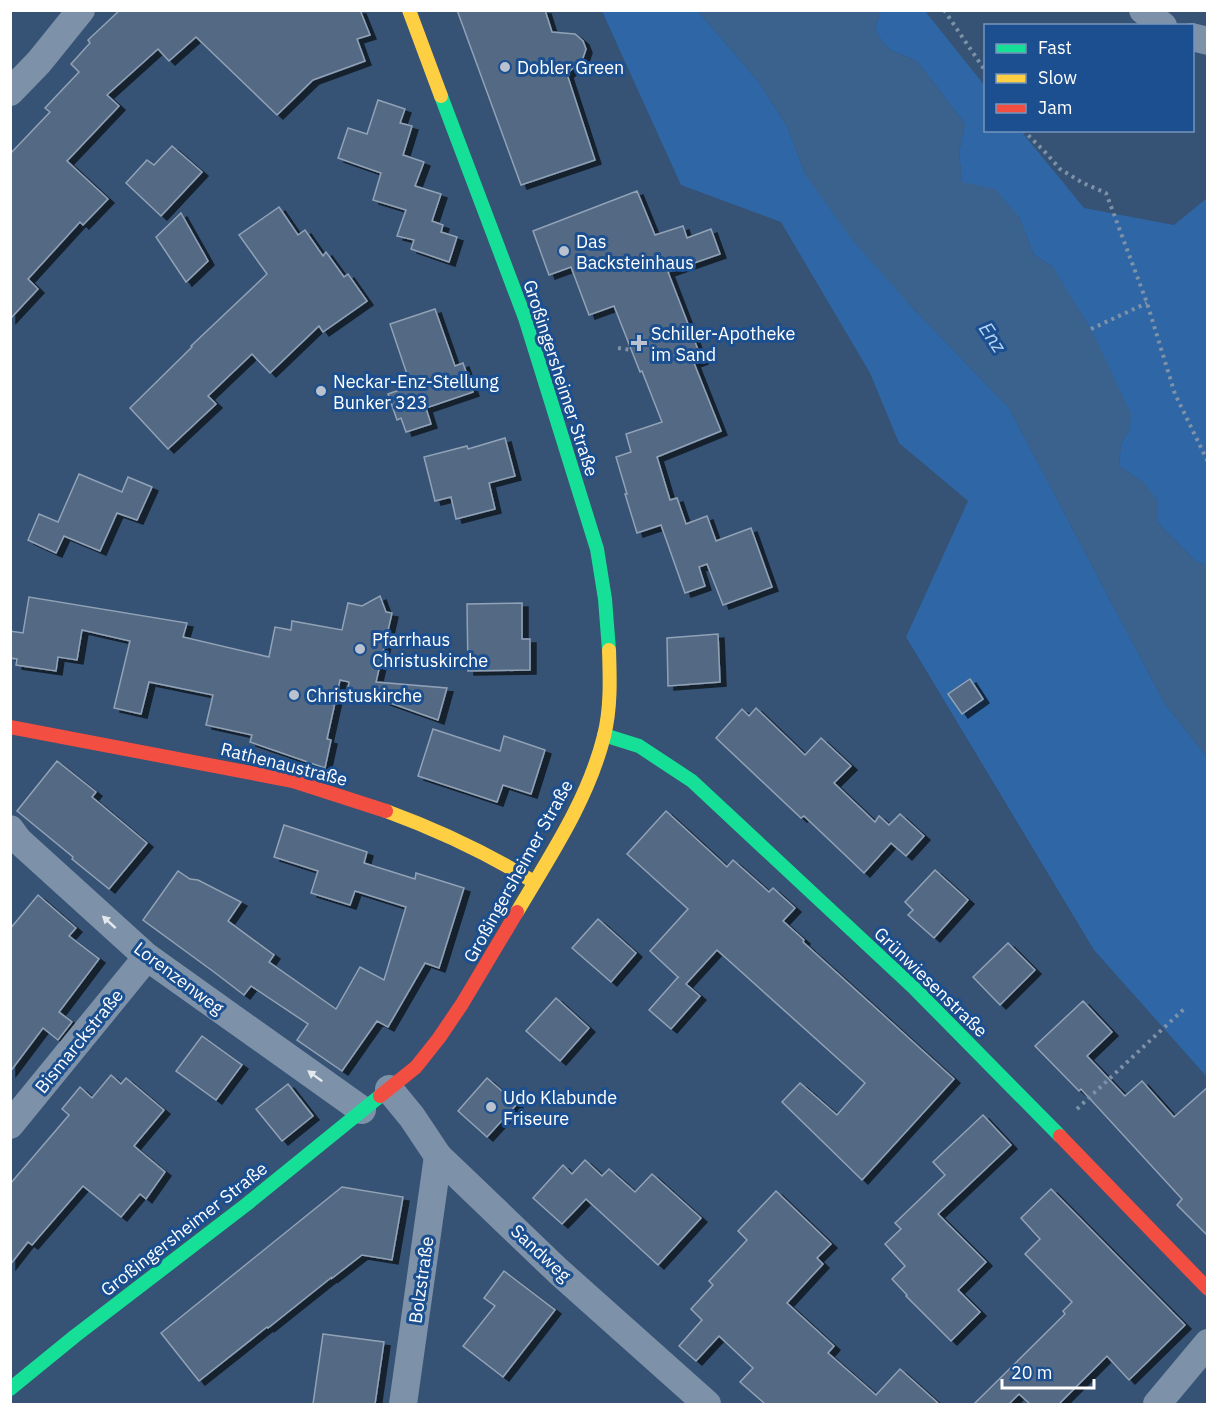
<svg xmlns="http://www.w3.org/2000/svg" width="1218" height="1415" font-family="'IBM Plex Sans',sans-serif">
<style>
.green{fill:#2f66a5}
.water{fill:#3b618d}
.building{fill:#526984;stroke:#92a2b6;stroke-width:1.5;filter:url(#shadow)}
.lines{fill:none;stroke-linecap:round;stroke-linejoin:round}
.path{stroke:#7d92a8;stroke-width:4;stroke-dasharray:3 4.5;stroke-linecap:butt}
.street{stroke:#7d92a8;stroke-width:28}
.fast{stroke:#16e098;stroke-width:14}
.slow{stroke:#ffcf43;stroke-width:14}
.jam{stroke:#f24e42;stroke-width:14}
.oneway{fill:#e5e9ee}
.poi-dot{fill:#b9c2ce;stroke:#1b4f8f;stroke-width:2}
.labels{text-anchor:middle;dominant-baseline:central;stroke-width:6;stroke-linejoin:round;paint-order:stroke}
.poi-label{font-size:18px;fill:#fff;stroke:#1b4f8f;text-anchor:start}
.street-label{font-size:18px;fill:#fff;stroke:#1b4f8f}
.water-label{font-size:20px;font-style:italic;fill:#b5d3f5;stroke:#1b4f8f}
</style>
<defs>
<filter id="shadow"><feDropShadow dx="6" dy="4" stdDeviation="0" flood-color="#0009"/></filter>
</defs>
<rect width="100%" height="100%" fill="#365274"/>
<g class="green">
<polygon points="602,11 698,11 758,81 788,128 805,174 911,306 1009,408 1165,704 1207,757 1207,1077 1094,950 906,637 968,501 899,443 870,373 781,222 681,185"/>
<polygon points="881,11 925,11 985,86 986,130 1021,131 1084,208 1174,225 1207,198 1207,566 1194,560 1157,522 1144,483 1119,466 1121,444 1130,428 1052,266 1034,255 1019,217 962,182 959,152 965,124 917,61 890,50 881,40 875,28"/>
</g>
<polygon class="water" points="698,11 881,11 875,28 881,40 890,50 917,61 965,124 959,152 962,182 995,189 1019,217 1034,255 1052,266 1091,329 1131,414 1130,428 1121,444 1119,466 1144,483 1158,501 1157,522 1194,560 1207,566 1207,757 1165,704 1009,408 911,306 853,241 805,174 788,128 758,81"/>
<g class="building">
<polygon points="120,10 360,10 370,35 357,39 365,61 313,80 277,115 196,37 169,61 158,49 107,95 119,106 67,161 108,199 83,225 80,222 28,279 38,289 10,319 10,154 50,112 45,108 79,72 71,64 90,43 88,40"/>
<polygon points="457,10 545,10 552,32 575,34 583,41 586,49 583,58 567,74 595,160 521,185"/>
<polygon points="378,100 405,109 400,123 412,126 403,155 424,162 415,186 441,194 432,221 443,225 441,232 457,237 449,262 411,249 414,240 397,236 406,210 373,200 381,173 338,158 348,128 367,134"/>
<polygon points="172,146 202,172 161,216 126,183 147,160 154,165"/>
<polygon points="637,191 655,235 683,226 687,238 711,229 720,254 668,272 702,360 694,363 721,431 657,457 670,500 677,498 686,524 707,516 716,541 751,528 772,587 723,605 707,564 699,567 705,586 685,593 661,525 637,533 625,494 627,494 616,457 631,452 626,434 662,422 642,371 640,372 614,306 589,315 571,267 549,275 533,231"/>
<polygon points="279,207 298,235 305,230 323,256 326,252 344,277 348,274 367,301 323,332 319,326 270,373 252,354 208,396 216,404 168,449 130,408 192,347 191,346 267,274 239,235"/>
<polygon points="181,213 208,261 186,282 156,237"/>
<polygon points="435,309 455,366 463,363 473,392 426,408 431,424 406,432 401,418 397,420 388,394 411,386 390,324"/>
<polygon points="505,438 515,476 489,483 495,509 456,519 451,497 435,501 424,457 467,446 468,449"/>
<polygon points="79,474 122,492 128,477 152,487 137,520 117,513 100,551 64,536 56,553 28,540 39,514 58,522"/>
<polygon points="380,596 386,612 392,613 376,682 447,688 438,720 348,688 349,682 340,680 327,739 331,740 325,768 250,742 252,735 206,725 213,695 149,682 141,714 114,708 130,641 82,630 77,660 58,657 56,671 16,665 17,659 10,658 10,631 23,633 29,597 187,623 183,637 269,657 275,627 291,630 292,621 342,630 348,603 362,606"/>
<polygon points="522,603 522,639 530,639 530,670 468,671 467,604"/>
<polygon points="718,634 720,682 668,686 667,638"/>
<polygon points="970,679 983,699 962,714 948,694"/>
<polygon points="756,708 805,755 821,738 851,766 834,783 875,822 879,816 889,825 900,814 924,836 906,856 891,843 864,873 804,816 801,818 716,738 742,709 749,716"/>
<polygon points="433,729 500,751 504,736 545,750 531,794 503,785 497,802 418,776"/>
<polygon points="57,761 96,792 92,797 147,843 109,889 72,859 73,857 17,811"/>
<polygon points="666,811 727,867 733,860 769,892 773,888 795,908 783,921 804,940 803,942 954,1079 862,1180 782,1102 800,1083 837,1115 865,1083 717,950 686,984 700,996 671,1029 649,1010 678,977 679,978 650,951 688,909 627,854"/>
<polygon points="284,825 367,852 364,863 415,879 416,873 464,888 439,968 425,963 388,1027 377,1021 342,1071 297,1040 308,1024 251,986 244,995 214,972 143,920 178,871 190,879 198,880 241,902 228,921 274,955 269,962 336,1009 360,967 384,980 406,907 355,891 350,905 311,893 318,871 274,857"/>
<polygon points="935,870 968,900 934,938 908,915 913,910 905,902"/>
<polygon points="38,895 76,928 69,936 99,959 59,1012 72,1022 58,1040 43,1028 10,1072 10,929"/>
<polygon points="598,919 636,953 611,982 572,948"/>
<polygon points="1008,943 1035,970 1000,1005 973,977"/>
<polygon points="556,998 589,1028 560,1061 526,1031"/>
<polygon points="1083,1001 1112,1032 1087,1056 1125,1096 1142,1081 1174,1117 1208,1087 1208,1236 1177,1205 1182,1199 1081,1089 1079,1091 1035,1046"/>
<polygon points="202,1036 242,1065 216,1100 176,1071"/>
<polygon points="111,1075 121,1084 126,1078 164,1110 134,1146 165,1172 146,1199 140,1194 121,1217 83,1186 32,1245 28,1242 10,1265 10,1184 69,1115 62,1109 80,1087 92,1098"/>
<polygon points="487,1078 517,1104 487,1137 458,1111"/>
<polygon points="288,1084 313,1116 282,1141 256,1109"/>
<polygon points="983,1115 1011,1145 938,1214 986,1262 958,1290 980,1312 951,1341 906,1296 907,1295 892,1279 905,1266 885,1244 901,1229 895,1223 945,1175 933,1162"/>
<polygon points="585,1160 602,1176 609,1169 635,1192 652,1174 701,1218 658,1265 586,1199 562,1224 533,1198 563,1165 572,1174"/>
<polygon points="342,1187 403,1197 392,1260 362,1255 331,1279 332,1277 268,1328 267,1327 199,1381 161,1333"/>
<polygon points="1051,1189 1185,1325 1129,1380 1107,1356 1059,1404 1030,1404 1019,1394 1009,1404 974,1404 1065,1314 1063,1311 1072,1302 1025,1254 1040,1239 1021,1218"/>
<polygon points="776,1191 831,1244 817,1258 823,1264 787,1303 834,1346 828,1353 876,1395 900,1369 939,1404 765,1404 740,1382 753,1368 719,1336 696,1361 679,1346 702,1320 691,1309 713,1285 709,1281 747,1240 738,1231"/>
<polygon points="504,1271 555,1310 503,1377 463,1346 495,1306 484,1298"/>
<polygon points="323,1334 384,1342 375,1404 313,1404"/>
</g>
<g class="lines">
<g class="path">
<polyline points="944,10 986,72"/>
<polyline points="1023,130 1047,154 1060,169 1083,183 1106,193 1147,303 1175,394 1208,462"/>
<polyline points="1091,329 1147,303"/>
<polyline points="618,348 631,350"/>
<polyline points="1077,1109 1185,1008"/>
</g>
<g class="street">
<polyline points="1143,10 1163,26"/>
<polyline points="1192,37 1208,41"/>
<polyline points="10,92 39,62 81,10"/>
<polyline points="10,829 18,840 147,957 362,1110"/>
<polyline points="389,1089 412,1117 438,1156 558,1271 707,1404"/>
<polyline points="10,1125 147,957"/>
<polyline points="403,1404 438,1156"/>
<polyline points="1157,1404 1208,1343"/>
</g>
<g class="fast">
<polyline points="441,96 525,318 597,549 605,599 609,650"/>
<polyline points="604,735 639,746 692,781 915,989 1060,1136"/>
<polyline points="10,1389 75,1336 247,1204 380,1096"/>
</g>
<g class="slow">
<polyline points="409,10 441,96"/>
<path d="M 386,811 C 438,830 487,853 534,882"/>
<path d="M 517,912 C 550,856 588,800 604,736 C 611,708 610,679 609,650"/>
</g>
<g class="jam">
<polyline points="10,727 293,781 386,811"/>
<polyline points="380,1096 416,1067 439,1038 462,1004 517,912"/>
<polyline points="1060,1136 1208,1289"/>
</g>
</g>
<defs><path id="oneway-solid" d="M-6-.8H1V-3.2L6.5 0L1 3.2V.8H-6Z" transform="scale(1.5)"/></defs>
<g class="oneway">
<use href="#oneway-solid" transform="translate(109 922) rotate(-138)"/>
<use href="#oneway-solid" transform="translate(315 1076) rotate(-144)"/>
</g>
<g class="poi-dot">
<circle cx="505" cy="67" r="6"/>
<circle cx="564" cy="251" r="6"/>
<path d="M636 334h6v6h6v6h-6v6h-6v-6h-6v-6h6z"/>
<circle cx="321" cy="391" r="6"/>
<circle cx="360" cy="649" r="6"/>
<circle cx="294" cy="695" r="6"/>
<circle cx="491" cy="1107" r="6"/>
</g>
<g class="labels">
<g class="poi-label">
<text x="517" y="67">Dobler Green</text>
<text x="576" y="241">Das<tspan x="576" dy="21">Backsteinhaus</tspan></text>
<text x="651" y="333">Schiller-Apotheke<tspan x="651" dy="21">im Sand</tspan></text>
<text x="333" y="381">Neckar-Enz-Stellung<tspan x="333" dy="21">Bunker 323</tspan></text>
<text x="372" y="639">Pfarrhaus<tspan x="372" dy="21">Christuskirche</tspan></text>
<text x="306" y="695">Christuskirche</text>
<text x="503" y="1097">Udo Klabunde<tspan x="503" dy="21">Friseure</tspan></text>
</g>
<g class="street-label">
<text transform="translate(561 378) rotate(72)">Großingersheimer Straße</text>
<text transform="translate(284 764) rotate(14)">Rathenaustraße</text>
<text transform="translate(518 871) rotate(-61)">Großingersheimer Straße</text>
<text transform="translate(179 978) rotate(37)">Lorenzenweg</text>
<text transform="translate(931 982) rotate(44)">Grünwiesenstraße</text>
<text transform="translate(79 1041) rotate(-51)">Bismarckstraße</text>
<text transform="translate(184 1229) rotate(-38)">Großingersheimer Straße</text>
<text transform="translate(541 1253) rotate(43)">Sandweg</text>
<text transform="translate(421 1280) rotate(-82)">Bolzstraße</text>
</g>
<g class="water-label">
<text transform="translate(993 337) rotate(56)">Enz</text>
</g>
</g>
<rect width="1218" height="1415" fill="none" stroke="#ffffff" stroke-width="24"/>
<rect x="984" y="24" width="210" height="108" fill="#1b4f8f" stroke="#7695bc" stroke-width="1.5"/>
<rect x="996" y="44" width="30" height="9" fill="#16e098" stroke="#7695bc" stroke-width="1.5"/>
<text x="1038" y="54" font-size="18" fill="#ffffff">Fast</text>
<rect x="996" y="74" width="30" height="9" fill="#ffcf43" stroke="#7695bc" stroke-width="1.5"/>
<text x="1038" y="84" font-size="18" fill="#ffffff">Slow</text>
<rect x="996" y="104" width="30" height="9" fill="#f24e42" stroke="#7695bc" stroke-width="1.5"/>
<text x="1038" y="114" font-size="18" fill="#ffffff">Jam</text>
<path d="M1002 1379v9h92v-9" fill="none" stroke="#ffffff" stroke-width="3"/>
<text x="1011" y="1379" font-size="18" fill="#ffffff" stroke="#1b4f8f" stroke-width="4.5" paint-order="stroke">20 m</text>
</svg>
